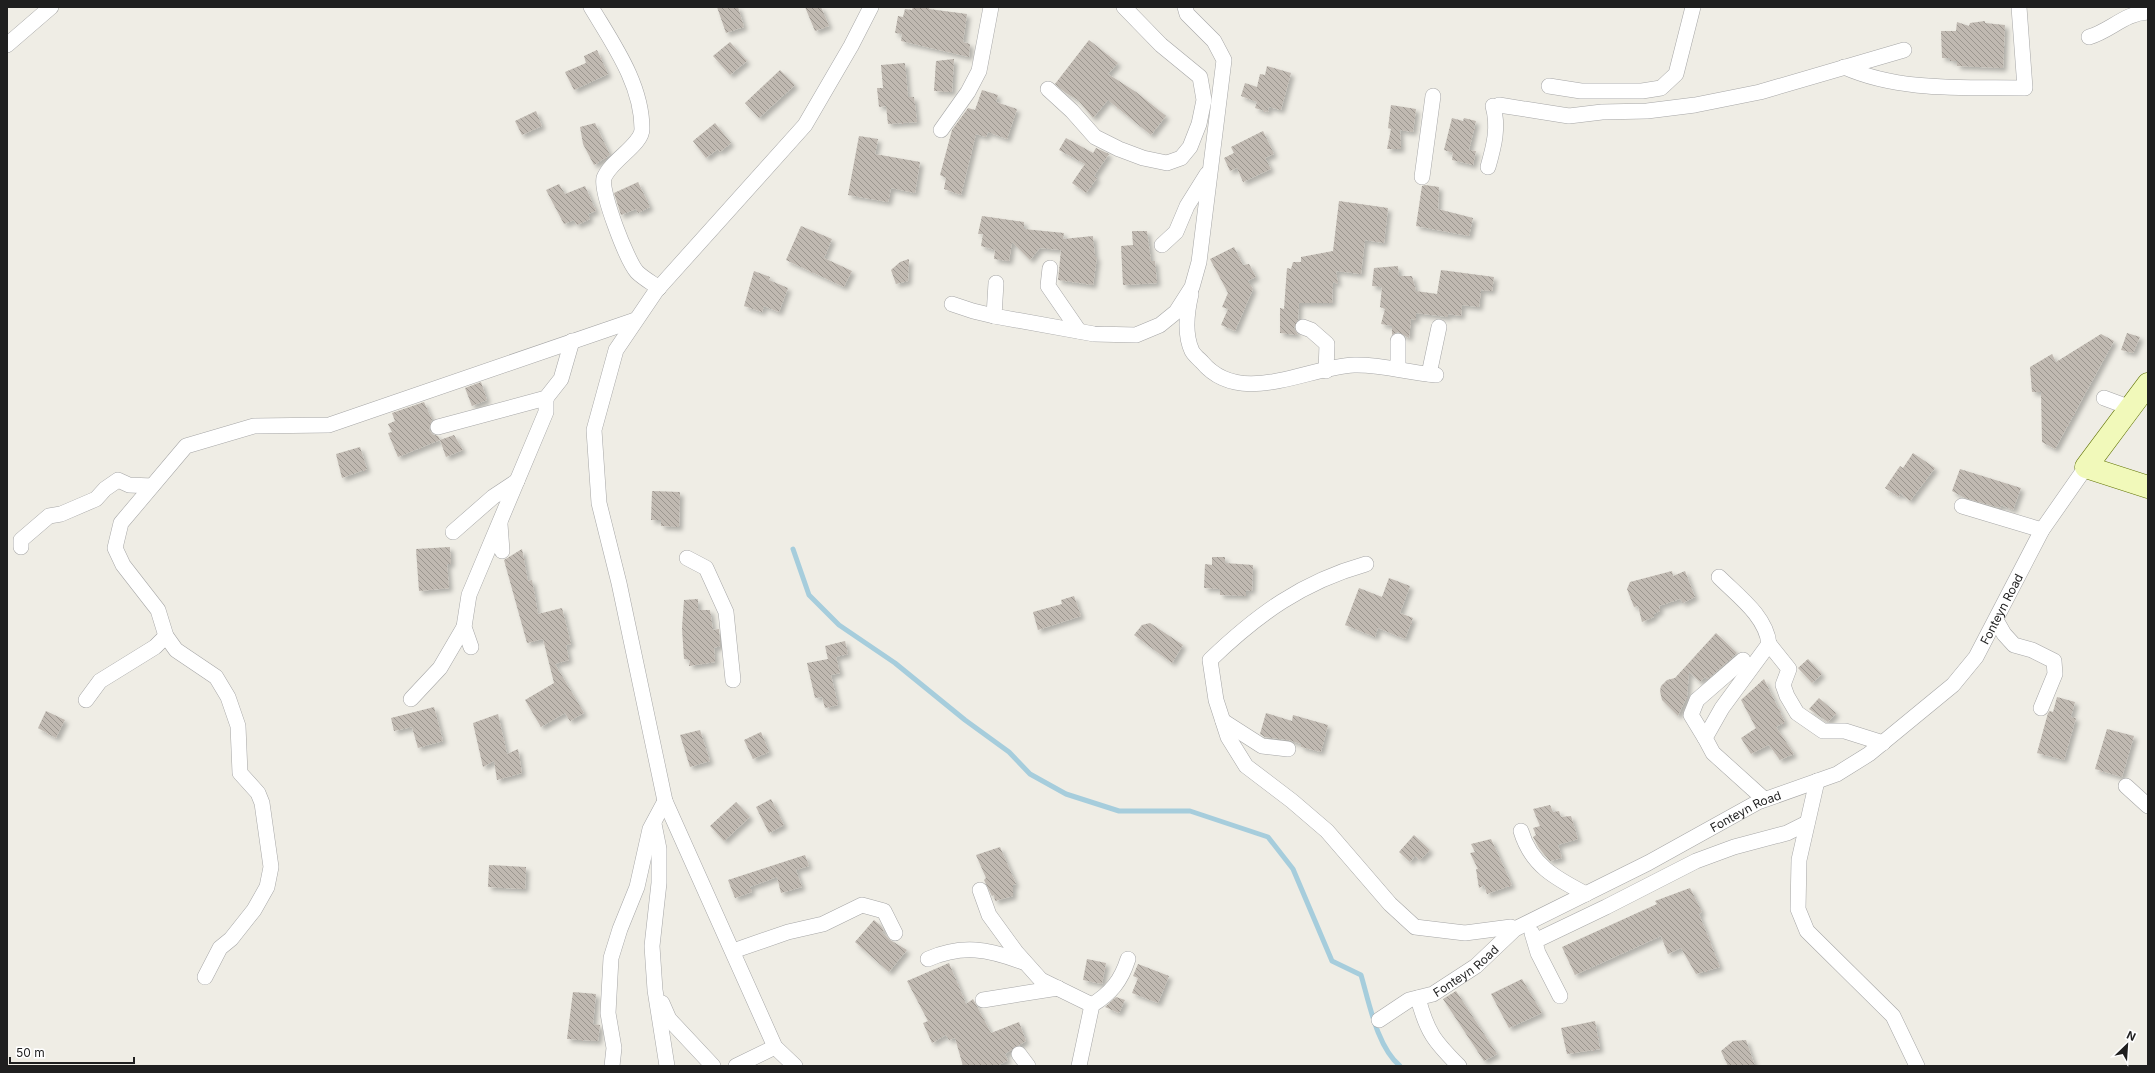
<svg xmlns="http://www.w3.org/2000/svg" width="2155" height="1073" font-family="Inter,sans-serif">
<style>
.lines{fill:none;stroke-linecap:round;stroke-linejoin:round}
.stream{stroke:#a6cddc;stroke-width:5}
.building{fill:url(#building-back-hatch);filter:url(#shadow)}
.street-casing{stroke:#a6a6a6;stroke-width:16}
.secondary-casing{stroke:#627506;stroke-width:23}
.street{stroke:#fff;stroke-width:15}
.secondary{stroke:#f1f9ba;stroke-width:22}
.labels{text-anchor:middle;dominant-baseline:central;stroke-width:4;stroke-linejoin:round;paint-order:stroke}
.street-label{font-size:12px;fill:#1f1f1f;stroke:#fff}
</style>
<defs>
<pattern id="building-back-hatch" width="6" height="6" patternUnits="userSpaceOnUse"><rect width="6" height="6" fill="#c0b9b1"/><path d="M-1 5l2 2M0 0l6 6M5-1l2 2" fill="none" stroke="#9b968f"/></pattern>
<filter id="shadow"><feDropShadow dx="3.5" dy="3.5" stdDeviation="2" flood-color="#0004"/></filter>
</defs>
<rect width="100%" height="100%" fill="#efede5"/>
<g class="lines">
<path class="stream" d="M 793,549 L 809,595 L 839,625 L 895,663 L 965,720 L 1009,752 L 1030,774 L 1066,794 L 1119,811 L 1190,811 L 1268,837 L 1293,869 L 1332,961 L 1361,975 C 1369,1002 1377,1047 1400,1066"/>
</g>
<g class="building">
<polygon points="717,7 738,7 744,27 726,33"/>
<polygon points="805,7 821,7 829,26 815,31"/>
<polygon points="913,7 930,7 929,9 967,14 963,42 970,44 969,57 901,41 902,34 895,33 898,16 903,17 905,9 912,10"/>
<polygon points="1985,21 1985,23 2005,25 2003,68 1957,66 1957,61 1950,61 1950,58 1942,58 1941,31 1956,31 1957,22 1969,26 1970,23"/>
<polygon points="1089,40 1118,63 1108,74 1136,92 1166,116 1151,135 1108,100 1093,118 1078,100 1066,93 1055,84"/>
<polygon points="730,42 747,61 730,75 713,56"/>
<polygon points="597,50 608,74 574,90 565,72 586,63 584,56"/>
<polygon points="954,59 952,92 934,91 936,61"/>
<polygon points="905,63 908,97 914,97 917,122 888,124 886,106 879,107 877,88 883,88 881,65"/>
<polygon points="1267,66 1291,73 1281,110 1269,107 1268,112 1255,108 1257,102 1241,96 1245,83 1257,87 1260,74 1265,75"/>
<polygon points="780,70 795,85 759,118 745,103"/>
<polygon points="982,90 998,95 996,102 1017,109 1007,139 988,132 986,137 976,134 961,195 944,189 946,178 940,175 952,130 968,108 975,110"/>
<polygon points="1391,105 1416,109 1413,132 1400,130 1401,149 1387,149 1391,129 1388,128"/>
<polygon points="536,111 542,126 522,135 515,121"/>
<polygon points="1452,118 1463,121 1464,118 1476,121 1469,150 1476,151 1473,165 1452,160 1453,153 1444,150"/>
<polygon points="595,123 610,155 594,165 583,144 580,127"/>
<polygon points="715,123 731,143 720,152 718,149 706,158 693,141"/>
<polygon points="1263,131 1274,154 1265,158 1271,169 1243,182 1237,168 1230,171 1224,158 1234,153 1231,147"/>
<polygon points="859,136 878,139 875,154 920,162 915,193 891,188 888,202 848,195"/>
<polygon points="1066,138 1093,153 1096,148 1109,154 1094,176 1097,178 1086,193 1072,183 1085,164 1059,150"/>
<polygon points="638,182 650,207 638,213 636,209 621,215 614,193"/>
<polygon points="559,184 565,194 585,186 596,211 588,214 590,219 577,225 574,220 564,224 546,190"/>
<polygon points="1425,185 1439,187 1438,209 1473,218 1469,236 1416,226 1422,186"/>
<polygon points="1339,201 1388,208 1384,243 1365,240 1361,274 1336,271 1338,284 1333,282 1332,303 1299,303 1298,320 1294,328 1298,335 1280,333 1280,308 1284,309 1287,268 1291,269 1293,262 1301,262 1301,257 1333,251"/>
<polygon points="982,216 1024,222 1024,229 1064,233 1063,239 1093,236 1095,257 1097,257 1093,285 1058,280 1061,250 1040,248 1030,260 1012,242 1009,261 994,259 995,250 981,246 983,234 978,234"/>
<polygon points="801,226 832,239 824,258 852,271 844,287 786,260"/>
<polygon points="1132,231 1147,231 1151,261 1155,261 1157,283 1123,285 1121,246 1133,245"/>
<polygon points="1234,247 1243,265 1249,264 1256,277 1248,281 1253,289 1235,331 1221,325 1228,309 1222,307 1228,293 1210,259"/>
<polygon points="909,259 908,281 896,284 891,270 900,262"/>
<polygon points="1398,266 1399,276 1412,276 1416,291 1437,294 1441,270 1494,277 1492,291 1481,290 1479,307 1462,305 1461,316 1448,314 1448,317 1416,313 1416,320 1411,319 1409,338 1398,332 1392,335 1392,326 1381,324 1385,309 1380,307 1382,287 1372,286 1374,268"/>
<polygon points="754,271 770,277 769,280 788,288 779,312 764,306 762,312 744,306"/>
<polygon points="2127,333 2140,337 2133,353 2121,350"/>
<polygon points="2101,334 2114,341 2055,449 2042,442 2041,392 2032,392 2030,367 2052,354 2056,362"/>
<polygon points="481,382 487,400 472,406 465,388"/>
<polygon points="424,402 432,420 429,430 432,434 438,436 440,440 398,457 388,433 392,432 388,424 395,421 392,413"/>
<polygon points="454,435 463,450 446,457 440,440"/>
<polygon points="360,447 367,469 342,478 336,454"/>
<polygon points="1913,453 1935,468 1910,501 1900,493 1899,497 1885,488 1900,466 1903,468"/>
<polygon points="1960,469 2021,488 2013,510 2001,505 2000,508 1965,498 1952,491"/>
<polygon points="652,491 680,492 679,527 661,526 661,520 651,520"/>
<polygon points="450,547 451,564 447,564 449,588 419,591 416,549"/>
<polygon points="522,549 528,581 532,580 538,614 562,608 571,644 566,645 569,660 555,664 584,713 570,721 565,713 541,727 525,700 554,683 543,639 527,643 504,560"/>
<polygon points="1212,557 1225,557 1225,563 1253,565 1252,591 1246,590 1246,596 1220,595 1220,589 1204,588 1205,564 1212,565"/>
<polygon points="1672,571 1673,576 1685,571 1695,597 1683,603 1680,599 1659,606 1660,611 1654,614 1654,617 1642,622 1638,606 1634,607 1627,589 1630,582"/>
<polygon points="1389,578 1410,586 1400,613 1413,618 1405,639 1378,628 1375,637 1345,625 1359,588 1382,597"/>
<polygon points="1074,596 1081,616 1038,630 1033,612 1062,604 1061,600"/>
<polygon points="698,599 698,610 710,610 713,630 719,629 720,646 714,648 715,662 689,666 690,660 684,659 682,628 684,600"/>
<polygon points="1150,623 1183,645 1172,663 1134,635 1142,625"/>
<polygon points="1716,633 1737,653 1708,679 1705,677 1700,682 1689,672 1687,696 1678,716 1662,700 1660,691 1661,686 1667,680 1675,678"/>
<polygon points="845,641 848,654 836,657 840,673 831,675 838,705 825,708 822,697 815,698 807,663 828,659 825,646"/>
<polygon points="1808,659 1822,674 1812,683 1798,668"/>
<polygon points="1764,679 1785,722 1776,727 1794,754 1780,760 1769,745 1751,754 1741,738 1756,728 1741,700"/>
<polygon points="2057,697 2075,702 2071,717 2076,718 2064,760 2037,753 2048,713 2050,711 2053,712"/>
<polygon points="1819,698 1836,713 1828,722 1809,709"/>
<polygon points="434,707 443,741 418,748 412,727 394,731 391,718"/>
<polygon points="46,711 65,720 56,738 38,728"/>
<polygon points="1266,713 1292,721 1293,715 1328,725 1321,752 1301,747 1301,744 1289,740 1265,737 1260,734"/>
<polygon points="498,714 507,754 518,749 522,773 497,780 494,761 483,767 473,723"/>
<polygon points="2107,729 2134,736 2122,777 2095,769"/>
<polygon points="700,730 710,761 690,767 680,735"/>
<polygon points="761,732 769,752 753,759 744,740"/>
<polygon points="771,799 784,825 769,833 756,807"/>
<polygon points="736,802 750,817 724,841 710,826"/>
<polygon points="1550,805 1553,812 1559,811 1561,817 1571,816 1578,839 1558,845 1562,858 1550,861 1539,848 1533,837 1536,835 1533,828 1540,826 1533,809"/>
<polygon points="1414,835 1430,850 1420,860 1415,856 1410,862 1399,852"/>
<polygon points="1491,839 1512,885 1487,894 1484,885 1479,888 1476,869 1478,869 1470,853 1475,852 1471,844"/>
<polygon points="1000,847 1016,884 1013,885 1013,896 995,901 994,895 992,896 984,880 986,878 976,855"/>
<polygon points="805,855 809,866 796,870 802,887 781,893 777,877 750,887 752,892 735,898 728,880"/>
<polygon points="489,865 526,867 525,889 488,887"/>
<polygon points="1690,888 1702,912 1699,914 1720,967 1696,974 1681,948 1668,954 1661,936 1575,975 1562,947 1657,904 1655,901"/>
<polygon points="874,920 881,926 884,931 882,932 890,940 907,950 889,972 855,942"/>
<polygon points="1087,959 1106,963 1102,984 1083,980"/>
<polygon points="949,963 966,1004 973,999 991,1033 1019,1022 1026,1041 1005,1054 1008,1060 997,1066 963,1066 955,1038 949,1040 946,1035 932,1043 923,1023 928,1021 907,981"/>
<polygon points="1138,964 1169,976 1158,1003 1132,993 1138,978 1133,976"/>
<polygon points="1522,979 1542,1013 1509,1028 1491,994"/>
<polygon points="1456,991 1497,1054 1484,1061 1443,999"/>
<polygon points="573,992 596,994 593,1024 600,1025 598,1041 567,1039"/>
<polygon points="1116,997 1125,1000 1119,1013 1105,1007"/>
<polygon points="1595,1021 1600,1049 1567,1054 1561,1028"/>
<polygon points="1746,1040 1755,1066 1728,1066 1721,1051 1733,1041"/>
</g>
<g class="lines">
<g class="street-casing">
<g id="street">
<path d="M 591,7 C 613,44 642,84 642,129 C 642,145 611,160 604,178 C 600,191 627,261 637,272 C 643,278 652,283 659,288"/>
<path d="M 2089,37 C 2110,31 2125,13 2148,12"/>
<polyline points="7,45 51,7"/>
<path d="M 1844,67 C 1900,92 1965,87 2025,88 L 2019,7"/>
<polyline points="1549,86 1581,91 1642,91 1661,88 1676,74 1693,7"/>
<polyline points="1048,89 1072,111 1095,137 1119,149 1143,158 1167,163 1181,158 1190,147 1199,124 1204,100 1200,77 1161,45 1124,7"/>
<polyline points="1499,105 1569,116 1602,112 1647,111 1695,105 1760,92 1904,50"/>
<polyline points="941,130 968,92 979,71 991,7"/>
<path d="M 1488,167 C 1494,146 1499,127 1493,106"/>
<polyline points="1422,177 1433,96"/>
<polyline points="1162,245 1176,232 1187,206 1207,174"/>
<polyline points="1050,268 1048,286 1079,331"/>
<polyline points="996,283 994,316 1094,334 1136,335 1160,325 1176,312 1192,287 1199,262 1224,60 1214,41 1187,14 1185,7"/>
<path d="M 1191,294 C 1187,311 1184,334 1192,351 C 1194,355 1199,359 1202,362 C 1240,408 1307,367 1354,365 C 1382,364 1408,373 1436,375"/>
<polyline points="952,304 973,311 994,316"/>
<polyline points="1303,327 1311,330 1327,344 1326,371"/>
<polyline points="1398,341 1398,369"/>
<polyline points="1429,374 1439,327"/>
<polyline points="2104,398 2131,408"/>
<polyline points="438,427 546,398 561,379 572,341"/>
<polyline points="1962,506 2042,530"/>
<polyline points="500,524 502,551"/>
<polyline points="453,532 493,497 517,481"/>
<polyline points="21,547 21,540 49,516 61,514 96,499 105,489 118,480 129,485 152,486"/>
<polyline points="687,558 706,568 726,612 733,680"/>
<path d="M 1366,564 C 1302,582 1258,614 1210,660 L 1216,700 L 1228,737 L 1246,766 L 1292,801 L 1327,831 L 1390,904 L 1415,927 L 1465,933 L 1511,927"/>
<path d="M 1719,577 C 1738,596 1766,616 1769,644 L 1722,708 L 1705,738 L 1713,753 L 1764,799"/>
<polyline points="1996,620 2004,634 2014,645 2032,650 2054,661 2055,674 2041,708"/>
<polyline points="1769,644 1789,669 1783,685 1787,696 1797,713 1823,731 1845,731 1883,743"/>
<polyline points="471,647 464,627 469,595 546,412 546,398"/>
<polyline points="411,699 440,668 464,627"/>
<polyline points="86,700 100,681 155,647 166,636"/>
<polyline points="1223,721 1262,746 1288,749"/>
<polyline points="1705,738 1691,715 1697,700 1743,660"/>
<polyline points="1817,781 1799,860 1798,909 1807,931 1893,1016 1917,1066"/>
<polyline points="2126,786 2148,806"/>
<polyline points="654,824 659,849 659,883 652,946 655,990 667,1066"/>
<path d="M 1521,831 C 1531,865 1555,878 1586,894"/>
<polyline points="980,890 989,915 1016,952 1041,980 1092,1005"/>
<polyline points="1532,933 1538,953 1560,996"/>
<polyline points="1535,941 1606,907 1696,861 1734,847 1787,833 1807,823"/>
<polyline points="733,951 788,932 823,924 862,905 884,911 895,933"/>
<path d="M 928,959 C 963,944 988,949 1023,962"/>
<polyline points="205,977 220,948 231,939 254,910 267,887 271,867 262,803 258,793 240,773 238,726 228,697 216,677 176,650 166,636 158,610 123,565 115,548 121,523 186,446 254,426 329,425 635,320"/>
<path d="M 1418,998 C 1427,1032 1434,1041 1459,1066"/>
<polyline points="983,1000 1058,988"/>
<polyline points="662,1003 669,1019 713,1066"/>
<path id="s1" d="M 1379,1020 L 1409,1000 L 1433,994 L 1476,966 L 1515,929 L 1648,863 L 1758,802 L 1837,774 L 1869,754 L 1953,685 L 1976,657 L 2042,530 L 2086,467"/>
<polyline points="1019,1054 1028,1066"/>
<polyline points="612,1066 614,1048 608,1013 611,958 620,929 637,887 650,829 665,801"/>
<polyline points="736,1066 775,1047"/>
<polyline points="795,1066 775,1047 665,801 619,583 599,503 594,430 616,350 656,291 805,125 851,46 871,7"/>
<path d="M 1079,1066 L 1092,1005 C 1111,993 1121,981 1128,959"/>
</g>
</g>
<g class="secondary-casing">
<polyline id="secondary" points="2148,384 2086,467 2148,487"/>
</g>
<use href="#street" class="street"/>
<use href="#secondary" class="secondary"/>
</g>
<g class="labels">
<g class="street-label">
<text stroke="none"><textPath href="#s1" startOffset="761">Fonteyn Road</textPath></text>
<text stroke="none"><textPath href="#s1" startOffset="425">Fonteyn Road</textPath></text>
<text stroke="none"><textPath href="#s1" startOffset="101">Fonteyn Road</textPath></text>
</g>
</g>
<rect width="2155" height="1073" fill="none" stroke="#1f1f1f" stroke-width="16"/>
<g transform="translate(2127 1045) rotate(25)" stroke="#ffffff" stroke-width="3" paint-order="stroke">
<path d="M0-3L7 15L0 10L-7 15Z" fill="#1f1f1f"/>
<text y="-6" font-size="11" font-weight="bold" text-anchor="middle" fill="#1f1f1f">N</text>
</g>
<path d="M10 1057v6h124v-6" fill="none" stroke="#1f1f1f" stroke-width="2"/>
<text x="16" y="1057" font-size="12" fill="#1f1f1f" stroke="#ffffff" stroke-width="3" paint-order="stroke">50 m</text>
</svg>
